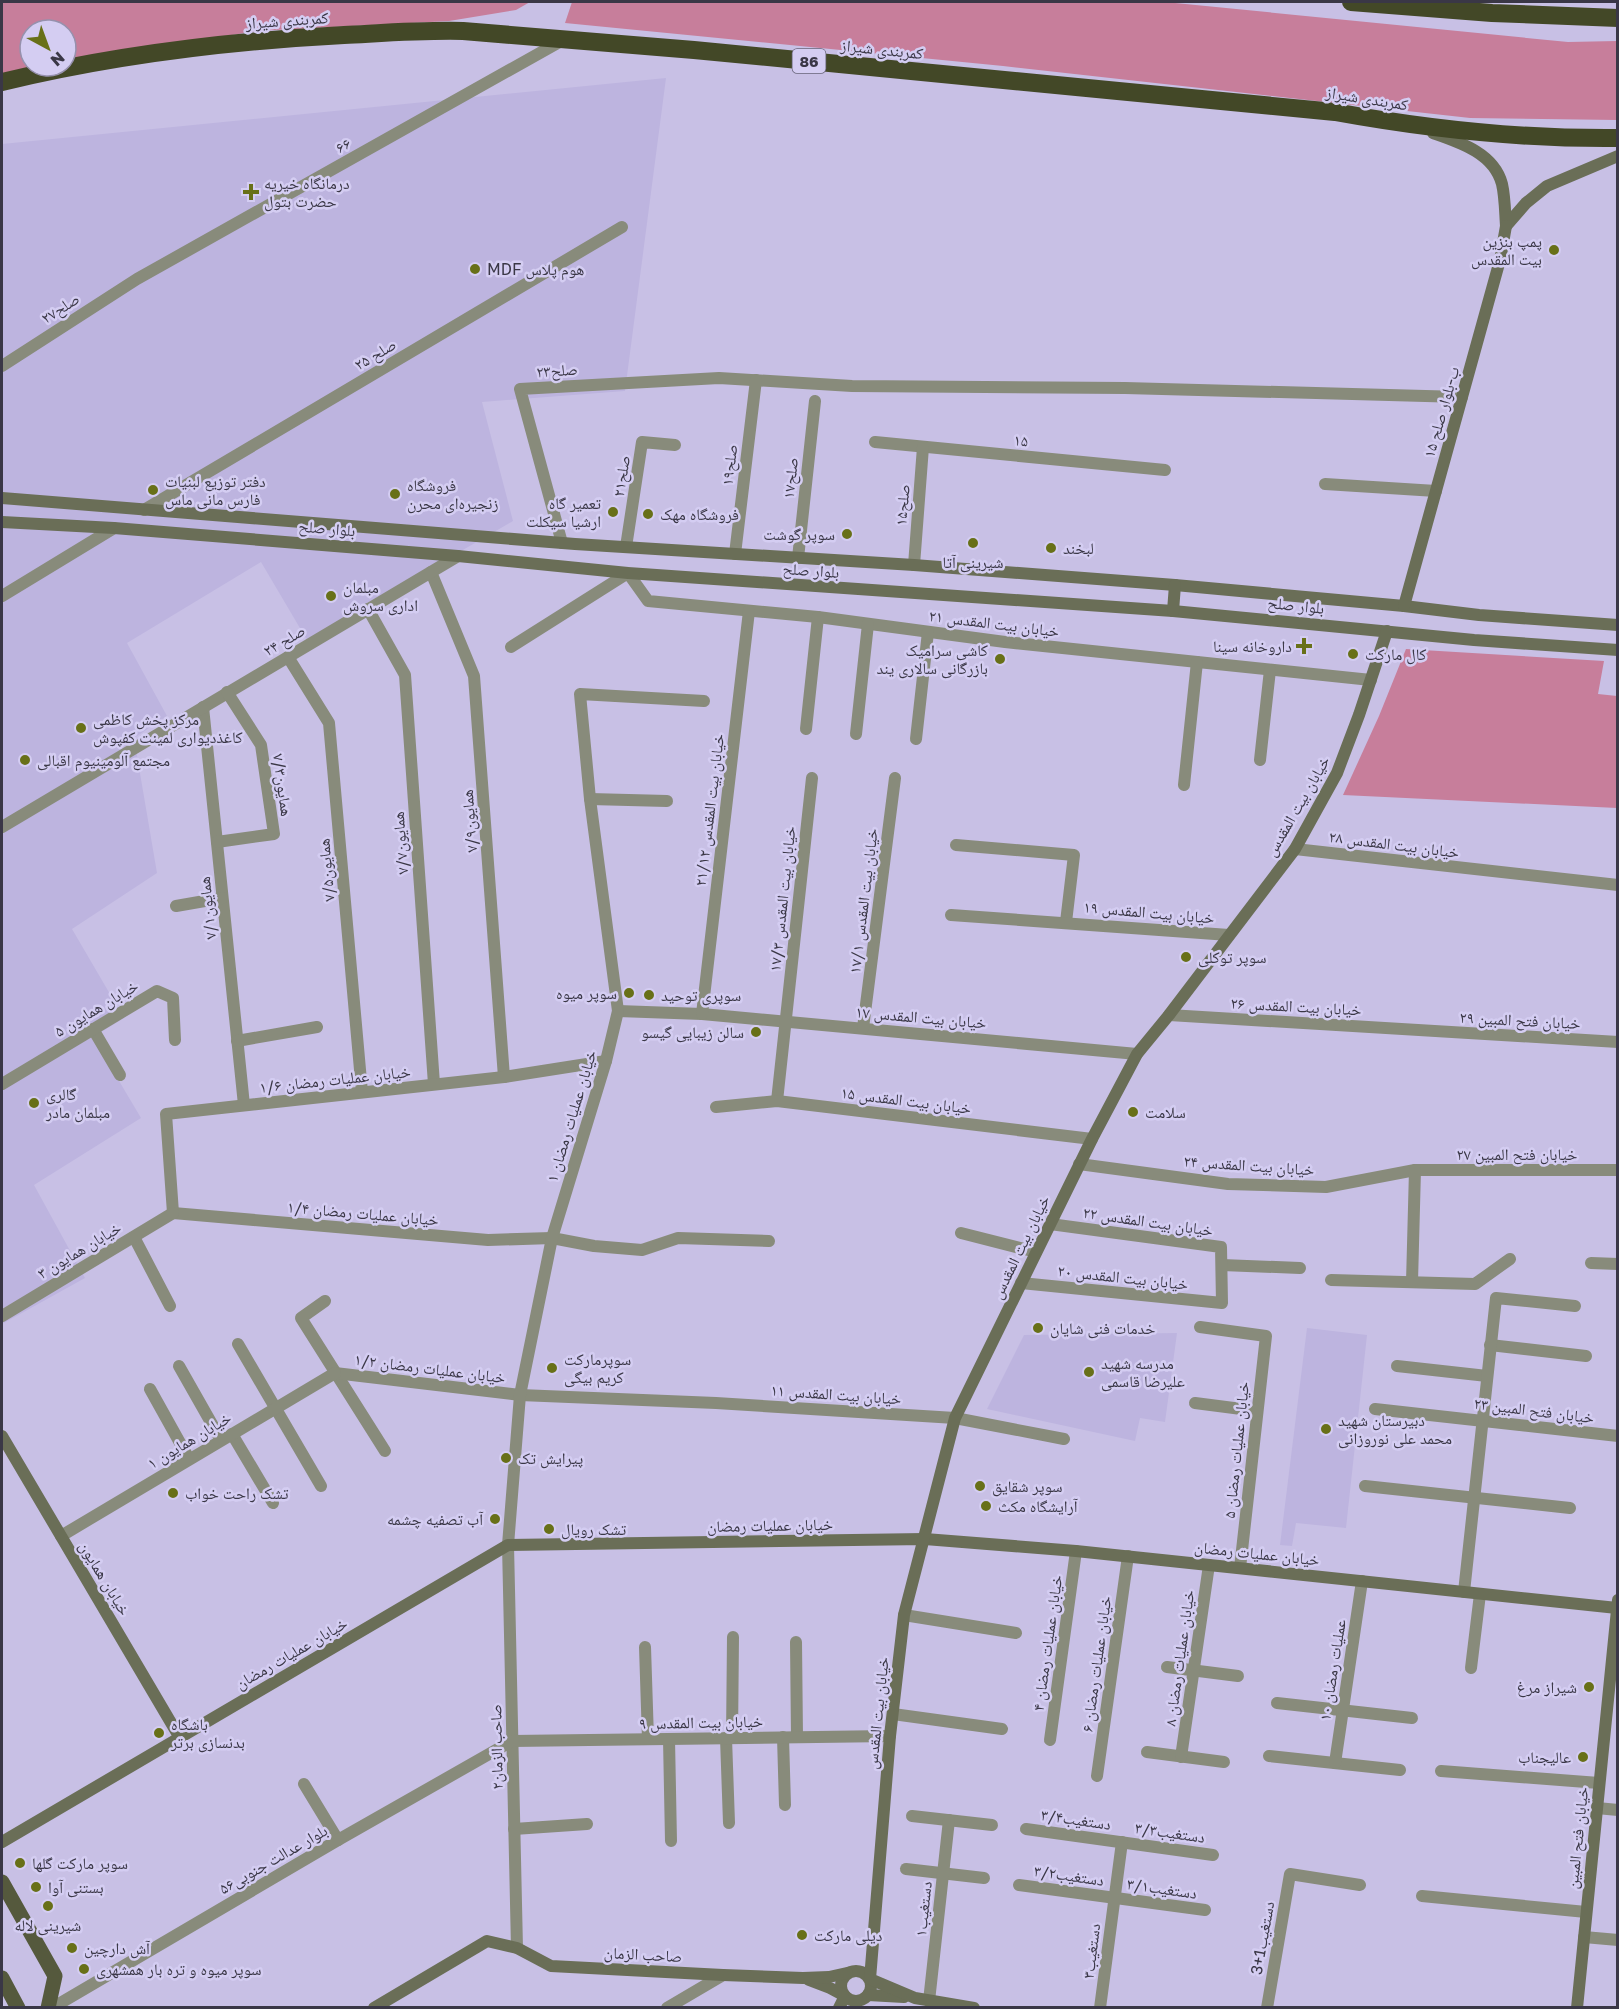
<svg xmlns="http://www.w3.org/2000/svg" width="1619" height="2009" font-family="'Golos Text','Noto Naskh Arabic',sans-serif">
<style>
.built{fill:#bdb4df}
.green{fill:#c77e9b}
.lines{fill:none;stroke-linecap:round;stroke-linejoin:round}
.street{stroke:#888b7b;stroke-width:12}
.secondary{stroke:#6a6e57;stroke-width:12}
.primary{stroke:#55593d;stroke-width:15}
.highway{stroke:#434827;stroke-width:18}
.poi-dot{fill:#687018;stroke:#d4cdf2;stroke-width:2}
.labels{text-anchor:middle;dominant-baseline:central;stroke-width:5;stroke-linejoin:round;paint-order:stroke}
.shield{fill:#d4cdf2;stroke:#68647a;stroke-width:1.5}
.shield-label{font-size:15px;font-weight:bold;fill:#3a3746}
.street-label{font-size:16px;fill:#3a3746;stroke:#d4cdf2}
.poi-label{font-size:16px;fill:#3a3746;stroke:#d4cdf2;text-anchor:start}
</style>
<rect width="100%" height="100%" fill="#c8c0e5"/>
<g class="built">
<polygon points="666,78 625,391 482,402 513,521 307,640 261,562 127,643 167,716 134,738 157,873 72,929 124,1018 93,1037 141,1118 34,1185 85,1278 2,1324 2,144"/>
<polygon points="1307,1328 1367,1335 1346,1528 1296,1523 1292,1546 1280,1545"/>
<polygon points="1177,1333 1165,1422 1140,1418 1135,1441 987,1409 1024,1335"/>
</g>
<g class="green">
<polygon points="2,2 530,2 516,10 449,21 256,31 66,63 66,30 30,30 30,66 50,66 2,74"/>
<polygon points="572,2 1165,2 1568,42 1617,41 1617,120 1470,118 1003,66 565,23"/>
<polygon points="1406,649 1604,661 1598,694 1617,696 1617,808 1343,795 1379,716"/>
</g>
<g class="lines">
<g class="street">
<polyline points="2,366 137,279 563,40"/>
<polyline points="875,442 1165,470"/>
<polyline points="1325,484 1436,491"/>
<polyline points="144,510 622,227"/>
<polyline points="562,543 520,389 719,378 852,386 1125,388 1462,397"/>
<polyline points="626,547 642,442 675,445"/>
<polyline points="735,554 756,380"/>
<polyline points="798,558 815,401"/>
<polyline points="914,565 923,447"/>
<polyline points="431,572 474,676 504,1077"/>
<polyline points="2,596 114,528"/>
<polyline points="368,609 405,675 434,1084"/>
<polyline points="511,647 628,573 648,601 818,617 1005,642 1371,680"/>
<polyline points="288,657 329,723 362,1092"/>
<polyline points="203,707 244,1105"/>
<polyline points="806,729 818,617"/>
<polyline points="856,734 868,624"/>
<polyline points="916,739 928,632"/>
<polyline points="1260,760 1270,670"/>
<polyline points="1184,785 1197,662"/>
<polyline points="590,799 667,801"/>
<polyline points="2,827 458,556"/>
<polyline points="217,842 274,834 261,745 227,692"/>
<polyline points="956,845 1074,855 1066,922"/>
<polyline points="1295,849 1618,885"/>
<polyline points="176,906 222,898"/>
<polyline points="951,915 1229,935"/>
<polyline points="618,1011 702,1014 1137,1054"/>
<polyline points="702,1014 749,611"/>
<polyline points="1169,1015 1618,1042"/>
<polyline points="863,1028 895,778"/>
<polyline points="93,1029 120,1075"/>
<polyline points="237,1041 317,1027"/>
<polyline points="2,1084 157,991 173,998 175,1040"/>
<polyline points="777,1101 812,778"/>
<polyline points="716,1107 777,1101 1092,1139"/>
<polyline points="1079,1164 1228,1184 1326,1187 1415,1170 1618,1170"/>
<polyline points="173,1213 488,1240 552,1238 594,1246 642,1250 678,1238 769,1241"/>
<polyline points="173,1213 166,1114 504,1077 606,1061"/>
<polyline points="961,1233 1036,1252"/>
<polyline points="134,1237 170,1306"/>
<polyline points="1591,1263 1618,1264"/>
<polyline points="1222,1265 1300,1268"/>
<polyline points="1331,1280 1475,1284 1510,1259"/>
<polyline points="1412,1282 1415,1170"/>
<polyline points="1021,1283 1222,1303 1221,1247 1050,1224"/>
<polyline points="325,1301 301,1318 385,1451"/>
<polyline points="2,1316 173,1213"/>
<polyline points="1200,1327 1266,1336 1240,1568"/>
<polyline points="238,1344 321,1486"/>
<polyline points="1490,1345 1586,1356"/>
<polyline points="179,1366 221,1440"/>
<polyline points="1397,1366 1487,1376"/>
<polyline points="335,1373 520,1395 716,1403 955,1418 1064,1439"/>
<polyline points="150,1389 189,1459"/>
<polyline points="1195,1403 1257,1411"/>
<polyline points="1375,1409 1618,1436"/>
<polyline points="232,1434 273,1503"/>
<polyline points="1365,1486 1570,1508"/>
<polyline points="61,1536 335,1373"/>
<polyline points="1464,1592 1496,1298 1575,1306"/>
<polyline points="904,1615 1016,1633"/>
<polyline points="796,1642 797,1737"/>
<polyline points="645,1647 648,1739"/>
<polyline points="1167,1667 1238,1676"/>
<polyline points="1471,1668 1480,1594"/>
<polyline points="1277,1703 1412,1718"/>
<polyline points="893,1714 1002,1729"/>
<polyline points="783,1737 785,1805"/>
<polyline points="726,1738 729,1823"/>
<polyline points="732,1738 733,1637"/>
<polyline points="669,1739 671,1841"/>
<polyline points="1050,1740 1076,1551"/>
<polyline points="1147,1752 1224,1762"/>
<polyline points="1269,1756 1400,1770"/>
<polyline points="1181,1757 1209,1565"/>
<polyline points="1335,1763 1362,1581"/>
<polyline points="1441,1771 1599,1783"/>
<polyline points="1097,1776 1128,1556"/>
<polyline points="304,1784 338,1840"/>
<polyline points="1597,1808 1618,1810"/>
<polyline points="912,1816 992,1825"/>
<polyline points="514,1829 587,1824"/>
<polyline points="1026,1829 1213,1855"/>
<polyline points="906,1869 984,1878"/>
<polyline points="1019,1885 1205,1910"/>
<polyline points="1422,1896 1586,1912"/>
<polyline points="1584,1937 1618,1940"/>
<polyline points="517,1948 508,1545 520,1395 552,1238 606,1061 618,1011 590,799 580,694 704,701"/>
<polyline points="929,2001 949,1820"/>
<polyline points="52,2008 338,1840 512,1741 890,1736"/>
<polyline points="667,2008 723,1975"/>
<polyline points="1100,2008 1122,1842"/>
<polyline points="1267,2008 1290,1874 1360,1885"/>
</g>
<g class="secondary">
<path d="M 1433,133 C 1459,142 1494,153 1502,184 C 1505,197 1505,212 1506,226 L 1526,203 L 1547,186 L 1618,156"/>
<polyline points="2,498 575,544 914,565 1175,585 1404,606 1479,615 1618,625"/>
<polyline points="2,522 114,528 458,556 628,573 1173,611 1474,640 1618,650"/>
<polyline points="1404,606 1500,260 1506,226"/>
<polyline points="1173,611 1175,585"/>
<polyline points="2,1436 180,1738"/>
<polyline points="2,1842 508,1545 925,1539 1076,1551 1617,1608"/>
<circle cx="856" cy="1986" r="15"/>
<polyline points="809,1980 830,1988 845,1996 839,2008"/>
<polyline points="868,1995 904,1997"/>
<polyline points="374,2008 487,1941 517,1948 551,1966 723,1975 803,1978 829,1977 847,1973"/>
<polyline points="974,2008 915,1998 870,1979 890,1736 904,1615 955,1418 1092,1139 1137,1054 1169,1015 1295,849 1337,773 1359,715 1387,631"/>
<polyline points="1577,2008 1618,1600"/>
</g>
<g class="primary">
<polyline points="2,1882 55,1976 48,2008"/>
<polyline points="2,1978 18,2008"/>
</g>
<g class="highway">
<polyline points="1351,2 1492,13 1618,18"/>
<path d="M 2,82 C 114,55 229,41 344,35 C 384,33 423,30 463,31 L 694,50 L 1335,112 C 1428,129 1522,139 1618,138"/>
</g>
</g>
<g class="poi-dot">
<path d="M248 183h6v6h6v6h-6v6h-6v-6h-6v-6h6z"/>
<circle cx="1554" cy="250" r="6"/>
<circle cx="475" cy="269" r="6"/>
<circle cx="153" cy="490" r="6"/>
<circle cx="395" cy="494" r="6"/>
<circle cx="613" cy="512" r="6"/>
<circle cx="648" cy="514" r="6"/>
<circle cx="847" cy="534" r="6"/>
<circle cx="973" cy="543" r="6"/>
<circle cx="1051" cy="548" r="6"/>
<circle cx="331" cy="596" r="6"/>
<path d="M1301 637h6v6h6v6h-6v6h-6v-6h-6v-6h6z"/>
<circle cx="1353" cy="654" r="6"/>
<circle cx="1000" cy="659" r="6"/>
<circle cx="81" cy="728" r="6"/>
<circle cx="25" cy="760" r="6"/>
<circle cx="1186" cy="957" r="6"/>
<circle cx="629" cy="993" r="6"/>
<circle cx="649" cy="995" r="6"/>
<circle cx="756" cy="1032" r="6"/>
<circle cx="34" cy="1103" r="6"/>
<circle cx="1133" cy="1112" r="6"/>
<circle cx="1038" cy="1328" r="6"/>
<circle cx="552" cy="1368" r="6"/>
<circle cx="1089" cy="1372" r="6"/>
<circle cx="1326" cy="1429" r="6"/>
<circle cx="506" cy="1458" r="6"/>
<circle cx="980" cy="1486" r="6"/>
<circle cx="173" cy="1493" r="6"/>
<circle cx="986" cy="1506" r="6"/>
<circle cx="495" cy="1519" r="6"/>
<circle cx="549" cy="1529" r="6"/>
<circle cx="1589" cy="1687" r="6"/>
<circle cx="159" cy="1733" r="6"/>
<circle cx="1583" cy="1757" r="6"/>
<circle cx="20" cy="1863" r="6"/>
<circle cx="36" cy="1887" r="6"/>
<circle cx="48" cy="1906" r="6"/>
<circle cx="802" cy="1935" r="6"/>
<circle cx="72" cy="1948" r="6"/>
<circle cx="84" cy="1969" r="6"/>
</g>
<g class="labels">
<rect class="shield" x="792.5" y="49" width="33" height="24" rx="4.5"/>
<g class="shield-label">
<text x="809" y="61">86</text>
</g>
<g class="street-label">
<text transform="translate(287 20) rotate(-4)">کمربندی شیراز</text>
<text transform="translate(882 49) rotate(6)">کمربندی شیراز</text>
<text transform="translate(1367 98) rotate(9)">کمربندی شیراز</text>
<text transform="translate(343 145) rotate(-29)">۶۶</text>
<text transform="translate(60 308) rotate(-33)">صلح۲۷</text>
<text transform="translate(375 354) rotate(-31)">صلح ۲۵</text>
<text transform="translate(557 370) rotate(-4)">صلح۲۳</text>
<text transform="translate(1441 412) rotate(-74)">۱۵ ب-بلوار صلح</text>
<text transform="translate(1021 440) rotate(5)">۱۵</text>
<text transform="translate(729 465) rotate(-83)">صلح۱۹</text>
<text transform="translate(621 476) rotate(-81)">صلح۲۱</text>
<text transform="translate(790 478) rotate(-84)">صلح۱۷</text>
<text transform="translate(902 505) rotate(-85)">صلح۱۵</text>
<text transform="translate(327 528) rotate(5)">بلوار صلح</text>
<text transform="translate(811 570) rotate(4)">بلوار صلح</text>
<text transform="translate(1296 605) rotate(6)">بلوار صلح</text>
<text transform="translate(994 623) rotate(7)">خیابان بیت المقدس ۲۱</text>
<text transform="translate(284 640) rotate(-31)">صلح ۲۴</text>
<text transform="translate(283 785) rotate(82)">همایون۷/۳</text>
<text transform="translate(1297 806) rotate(-60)">خیابان بیت المقدس</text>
<text transform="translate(709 810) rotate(-83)">خیابان بیت المقدس ۲۱/۱۲</text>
<text transform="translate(469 821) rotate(-94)">همایون۷/۹</text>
<text transform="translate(400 843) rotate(-94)">همایون۷/۷</text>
<text transform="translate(1394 844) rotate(7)">خیابان بیت المقدس ۲۸</text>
<text transform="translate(326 870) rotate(-95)">همایون۷/۵</text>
<text transform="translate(782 899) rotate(-84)">خیابان بیت المقدس ۱۷/۳</text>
<text transform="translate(863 901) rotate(-83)">خیابان بیت المقدس ۱۷/۱</text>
<text transform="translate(207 908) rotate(-96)">همایون۷/۱</text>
<text transform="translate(1149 912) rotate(5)">خیابان بیت المقدس ۱۹</text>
<text transform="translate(1296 1006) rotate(3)">خیابان بیت المقدس ۲۶</text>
<text transform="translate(96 1008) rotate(-31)">خیابان همایون ۵</text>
<text transform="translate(921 1017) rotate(5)">خیابان بیت المقدس ۱۷</text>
<text transform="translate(1520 1020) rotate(3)">خیابان فتح المبین ۲۹</text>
<text transform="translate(335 1079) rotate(-6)">خیابان عملیات رمضان ۱/۶</text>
<text transform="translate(906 1100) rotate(7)">خیابان بیت المقدس ۱۵</text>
<text transform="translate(571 1116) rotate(-73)">خیابان عملیات رمضان ۱</text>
<text x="1517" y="1154">خیابان فتح المبین ۲۷</text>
<text transform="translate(1249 1165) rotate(4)">خیابان بیت المقدس ۲۴</text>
<text transform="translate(363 1213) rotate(5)">خیابان عملیات رمضان ۱/۴</text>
<text transform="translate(1148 1221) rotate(8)">خیابان بیت المقدس ۲۲</text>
<text transform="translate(1020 1247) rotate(-64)">خیابان بیت المقدس</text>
<text transform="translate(79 1250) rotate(-31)">خیابان همایون ۳</text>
<text transform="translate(1123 1277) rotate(6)">خیابان بیت المقدس ۲۰</text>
<text transform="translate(430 1368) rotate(7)">خیابان عملیات رمضان ۱/۲</text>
<text transform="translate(836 1394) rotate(4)">خیابان بیت المقدس ۱۱</text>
<text transform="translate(1534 1410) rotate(7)">خیابان فتح المبین ۲۳</text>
<text transform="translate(189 1440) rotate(-31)">خیابان همایون ۱</text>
<text transform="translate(1236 1450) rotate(-84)">خیابان عملیات رمضان ۵</text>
<text transform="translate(770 1525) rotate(-1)">خیابان عملیات رمضان</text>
<text transform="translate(1257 1553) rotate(6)">خیابان عملیات رمضان</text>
<text transform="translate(105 1578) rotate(59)">خیابان همایون</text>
<text transform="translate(1047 1643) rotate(-82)">خیابان عملیات رمضان ۴</text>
<text transform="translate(291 1653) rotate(-30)">خیابان عملیات رمضان</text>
<text transform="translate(1179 1658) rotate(-82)">خیابان عملیات رمضان ۸</text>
<text transform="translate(1096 1664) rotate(-82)">خیابان عملیات رمضان ۶</text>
<text transform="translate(1332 1670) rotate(-81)">عملیات رمضان ۱۰</text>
<text transform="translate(877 1713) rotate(-84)">خیابان بیت المقدس</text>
<text transform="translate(701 1722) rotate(-1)">خیابان بیت المقدس ۹</text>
<text transform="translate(496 1747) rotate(-91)">۲صاحب الزمان</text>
<text transform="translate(1076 1819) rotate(8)">۳/۴دستغیب</text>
<text transform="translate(1170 1832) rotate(8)">۳/۳دستغیب</text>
<text transform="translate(1577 1838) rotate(-84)">خیابان فتح المبین</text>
<text transform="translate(273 1859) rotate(-30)">بلوار عدالت جنوبی۵۶</text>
<text transform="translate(1069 1875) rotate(8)">۳/۲دستغیب</text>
<text transform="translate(1162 1888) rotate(8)">۳/۱دستغیب</text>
<text transform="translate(923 1909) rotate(-84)">دستغیب۱</text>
<text transform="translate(1262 1938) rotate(-80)">3+1دستغیب</text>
<text transform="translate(1091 1951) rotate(-83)">دستغیب۳</text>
<text transform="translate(643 1954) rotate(3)">صاحب الزمان</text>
</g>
<g class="poi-label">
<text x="264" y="183">درمانگاه خیریه<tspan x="264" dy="18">حضرت بتول</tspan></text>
<text x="1542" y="241" text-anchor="end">پمپ بنزین<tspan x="1542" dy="18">بیت المقدس</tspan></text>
<text x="487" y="269">MDF هوم پلاس</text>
<text x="165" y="481">دفتر توزیع لبنیات<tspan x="165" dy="18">فارس مانی ماس</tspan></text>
<text x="407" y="485">فروشگاه<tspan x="407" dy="18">زنجیره‌ای محرن</tspan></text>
<text x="601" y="503" text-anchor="end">تعمیر گاه<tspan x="601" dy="18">ارشیا سیکلت</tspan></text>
<text x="660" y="514">فروشگاه مهک</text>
<text x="835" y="534" text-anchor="end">سوپر گوشت</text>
<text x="1063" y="548">لبخند</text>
<text x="973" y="562" text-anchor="middle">شیرینی آتا</text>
<text x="343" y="587">مبلمان<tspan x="343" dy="18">اداری سروش</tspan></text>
<text x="1292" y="646" text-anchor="end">داروخانه سینا</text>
<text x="988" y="650" text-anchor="end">کاشی سرامیک<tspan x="988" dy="18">بازرگانی سالاری یند</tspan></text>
<text x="1365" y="654">کال مارکت</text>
<text x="93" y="719">مرکز پخش کاظمی<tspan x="93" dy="18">کاغذدیواری لمینت کفپوش</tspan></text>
<text x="37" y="760">مجتمع آلومینیوم اقبالی</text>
<text x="1198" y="957">سوپر توکلی</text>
<text x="617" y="993" text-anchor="end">سوپر میوه</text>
<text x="661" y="995">سوپری توحید</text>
<text x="744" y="1032" text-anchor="end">سالن زیبایی گیسو</text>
<text x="46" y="1094">گالری<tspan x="46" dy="18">مبلمان مادر</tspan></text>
<text x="1145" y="1112">سلامت</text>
<text x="1050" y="1328">خدمات فنی شایان</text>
<text x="564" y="1359">سوپرمارکت<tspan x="564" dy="18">کریم بیگی</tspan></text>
<text x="1101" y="1363">مدرسه شهید<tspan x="1101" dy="18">علیرضا قاسمی</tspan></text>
<text x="1338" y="1420">دبیرستان شهید<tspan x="1338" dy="18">محمد علی نوروزانی</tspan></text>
<text x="518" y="1458">پیرایش تک</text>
<text x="992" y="1486">سوپر شقایق</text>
<text x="185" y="1493">تشک راحت خواب</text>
<text x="998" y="1506">آرایشگاه مکث</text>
<text x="483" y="1519" text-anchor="end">آب تصفیه چشمه</text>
<text x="561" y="1529">تشک رویال</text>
<text x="1577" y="1687" text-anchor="end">شیراز مرغ</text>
<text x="171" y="1724">باشگاه<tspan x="171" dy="18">بدنسازی برتر</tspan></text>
<text x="1571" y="1757" text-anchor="end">عالیجناب</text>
<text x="32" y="1863">سوپر مارکت گلها</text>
<text x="48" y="1887">بستنی آوا</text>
<text x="48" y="1925" text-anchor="middle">شیرینی لاله</text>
<text x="814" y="1935">دیلی مارکت</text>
<text x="84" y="1948">آش دارچین</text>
<text x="96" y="1969">سوپر میوه و تره بار همشهری</text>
</g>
</g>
<rect width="1619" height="2009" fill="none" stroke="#3a3746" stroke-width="6"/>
<g transform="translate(48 48) rotate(139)"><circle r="28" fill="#d4cdf2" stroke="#9691ad" stroke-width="1.5"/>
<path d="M0-4.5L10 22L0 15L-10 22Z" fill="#687018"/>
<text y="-9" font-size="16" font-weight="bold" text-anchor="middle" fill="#3a3746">N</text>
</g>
</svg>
